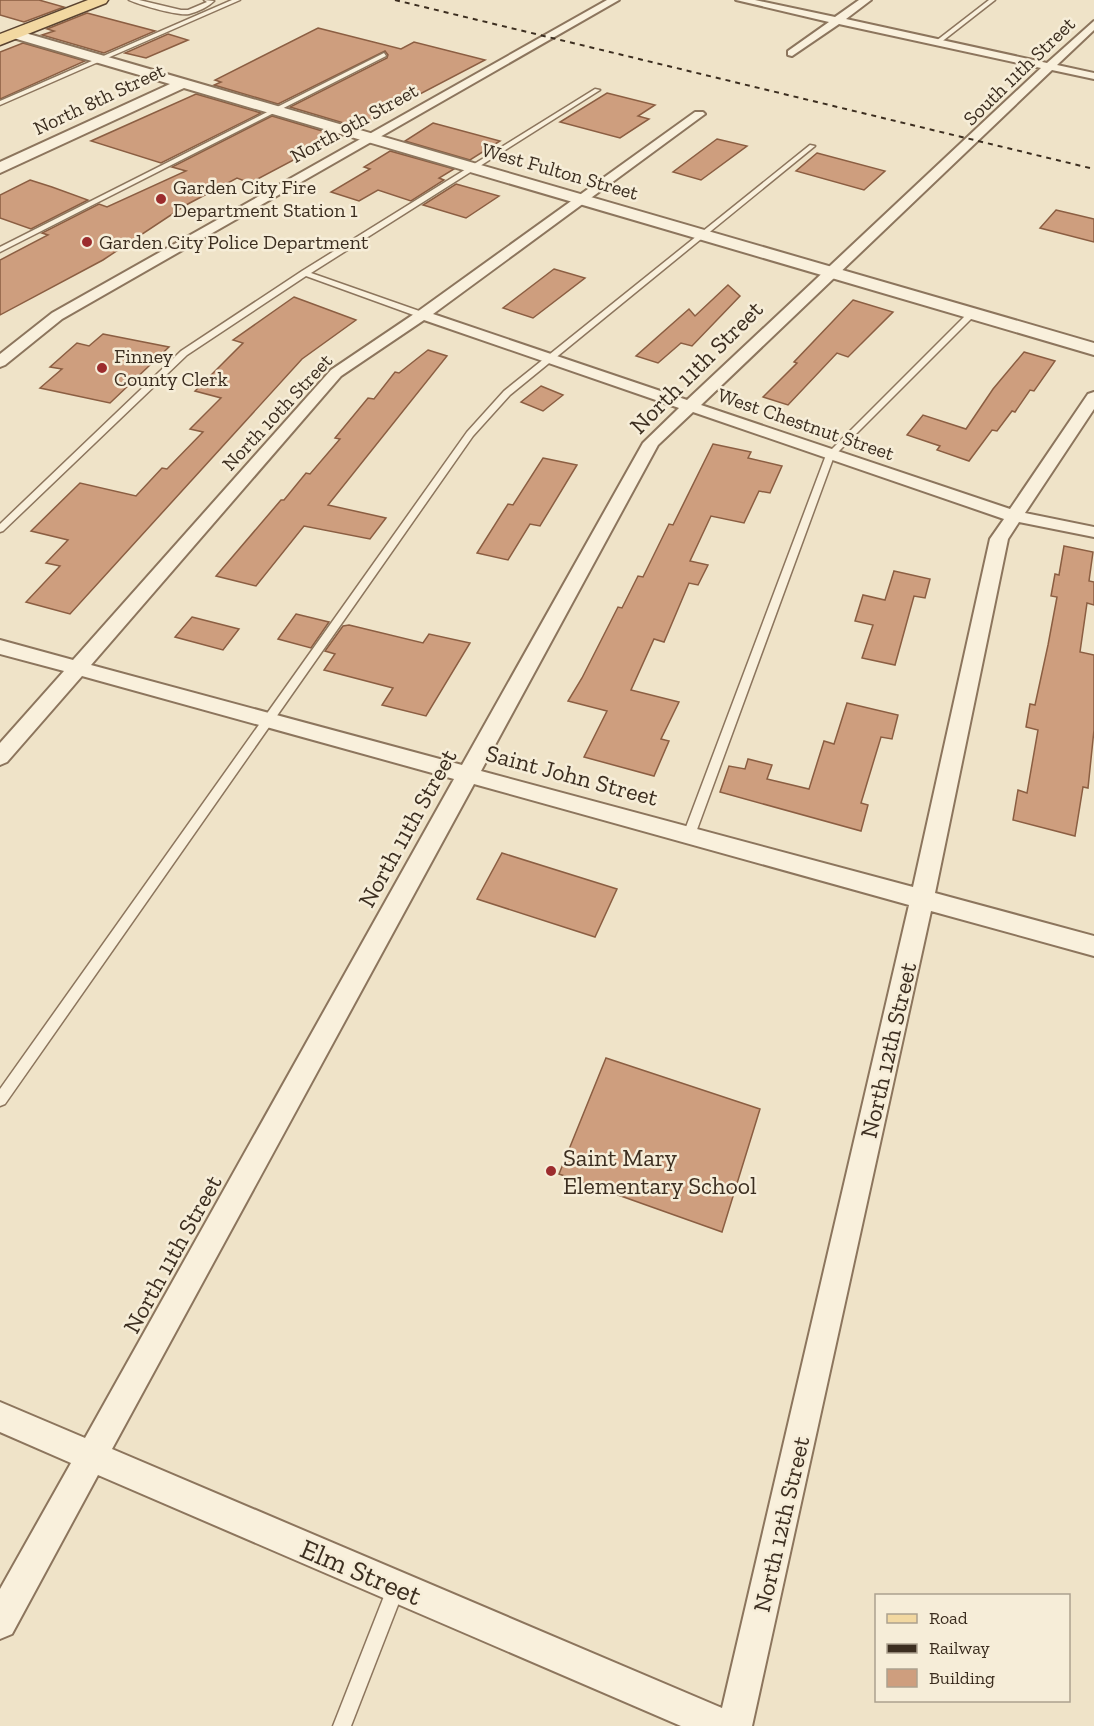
<svg xmlns="http://www.w3.org/2000/svg" width="1094" height="1726" font-family="'Zilla Slab',serif">
<style>
.building{fill:#ce9e7e;stroke:#8b5e42;stroke-width:1.5}
.lines{fill:none;stroke-linecap:round;stroke-linejoin:round}
.service-casing{stroke:#8c755d;stroke-width:3}
.minor-casing{stroke:#8c755d;stroke-width:4}
.tertiary-casing{stroke:#8c755d;stroke-width:4}
.primary-casing{stroke:#5a4330;stroke-width:3}
.service{fill:#f9f0dc;fill-rule:evenodd}
.minor{fill:#f9f0dc;fill-rule:evenodd}
.tertiary{fill:#f9f0dc;fill-rule:evenodd}
.primary{fill:#f2d8a1;fill-rule:evenodd}
.rail{stroke:#3c2e20;stroke-width:2;stroke-dasharray:5 5;stroke-linecap:butt}
.poi-dot{fill:#9c2c2d;stroke:#f6edd8;stroke-width:2}
.labels{text-anchor:middle;dominant-baseline:central;stroke-width:5;stroke-linejoin:round;paint-order:stroke}
.far-street-label{font-size:20px;fill:#3c2e20;stroke:#f6edd8}
.far-poi-label{font-size:20px;fill:#3c2e20;stroke:#f6edd8;text-anchor:start}
.street-label{font-size:24px;fill:#3c2e20;stroke:#f6edd8}
.poi-label{font-size:24px;fill:#3c2e20;stroke:#f6edd8;text-anchor:start}
.near-street-label{font-size:28px;fill:#3c2e20;stroke:#f6edd8}
</style>
<rect width="100%" height="100%" fill="#efe3c8"/>
<g class="building">
<polygon points="0,0 39,0 64,7 24,22 0,15"/>
<polygon points="87,13 155,31 104,53 42,35 54,31 47,29"/>
<polygon points="318,28 401,49 414,42 485,60 357,127 290,107 387,58 388,55 385,51 278,104 214,85 221,82 215,80"/>
<polygon points="168,34 188,40 146,58 125,53"/>
<polygon points="23,43 85,61 0,99 0,52"/>
<polygon points="607,93 655,105 638,116 649,119 620,138 560,122"/>
<polygon points="196,94 261,113 161,163 91,141"/>
<polygon points="272,116 339,136 250,183 237,178 186,205 103,260 0,315 0,260 48,235 42,233 99,204 107,207 186,171 172,167"/>
<polygon points="433,123 500,141 470,160 405,141"/>
<polygon points="717,139 747,146 701,180 673,172"/>
<polygon points="390,151 454,169 439,178 444,180 411,201 378,190 359,201 331,192 370,169 364,167"/>
<polygon points="817,153 885,171 864,190 796,171"/>
<polygon points="30,180 52,187 88,200 31,229 0,218 0,195"/>
<polygon points="456,184 499,196 466,218 423,205"/>
<polygon points="1056,210 1094,219 1094,242 1040,228"/>
<polygon points="554,269 585,278 533,318 503,308"/>
<polygon points="728,285 740,296 692,346 681,343 658,363 636,356 689,309 695,316"/>
<polygon points="294,297 356,320 302,359 70,614 26,602 60,566 46,563 68,540 31,531 80,483 136,496 162,468 167,469 203,432 190,429 221,398 195,391 243,343 233,340"/>
<polygon points="853,300 893,312 848,357 837,353 788,405 763,397 797,363 794,362"/>
<polygon points="103,334 169,347 110,403 40,388 62,369 50,367 77,343 89,346"/>
<polygon points="428,350 447,356 328,505 386,518 370,539 304,526 256,586 216,576 281,500 284,500 306,473 310,474 340,439 335,438 368,398 374,399 395,372 399,373"/>
<polygon points="1024,352 1055,361 1034,391 1030,390 1015,412 1012,411 997,431 992,430 969,461 937,450 940,446 907,435 923,415 966,429 993,389"/>
<polygon points="541,386 563,395 543,411 521,402"/>
<polygon points="713,444 751,452 748,458 782,466 770,493 759,491 744,523 711,516 690,561 708,565 698,585 689,583 664,642 654,639 631,690 679,702 661,739 669,741 654,776 584,757 607,711 568,701 582,678 618,607 622,608 638,576 643,577 669,524 673,525"/>
<polygon points="543,458 577,465 540,526 530,524 508,560 477,553 508,504 513,505"/>
<polygon points="1064,546 1093,552 1089,581 1094,582 1094,605 1087,603 1080,652 1094,655 1094,730 1088,788 1083,787 1075,836 1013,820 1018,790 1027,793 1038,730 1026,727 1030,704 1035,705 1048,645 1057,597 1051,596 1055,574 1059,575"/>
<polygon points="894,571 930,579 925,598 914,596 895,665 862,658 873,625 855,621 863,595 885,600"/>
<polygon points="296,614 329,622 311,648 278,639"/>
<polygon points="192,617 239,629 223,650 175,637"/>
<polygon points="349,625 423,643 429,634 470,643 426,716 382,705 393,688 324,670 335,654 325,651 343,626"/>
<polygon points="847,703 898,715 892,739 881,737 861,803 868,805 861,831 720,792 729,766 745,769 748,759 772,765 767,779 809,789 824,741 834,744"/>
<polygon points="502,853 617,889 595,937 477,899"/>
<polygon points="606,1058 760,1109 722,1232 559,1174"/>
</g>
<g class="lines">
<g class="service-casing">
<g id="service">
<path d="M 129,0 L 139,0 L 181,10 L 188,10 L 207,2 L 204,0 L 214,1 C 208,7 197,12 189,14 C 177,16 140,5 129,0 Z"/>
<polygon points="232,0 240,0 0,105 0,101"/>
<polygon points="989,0 995,0 940,43 936,43 936,41"/>
<polygon points="384,53 386,56 0,252 0,247"/>
<polygon points="595,89 600,90 311,273 425,313 425,317 419,317 306,276 187,355 3,531 0,532 0,524 181,351 302,271"/>
<polygon points="810,145 815,146 510,395 473,436 5,1104 0,1106 0,1089 467,432 504,391"/>
<polygon points="970,311 977,313 834,456 695,835 693,838 685,838 683,835 826,455"/>
<polygon points="396,1578 402,1581 405,1587 351,1726 333,1726 390,1581"/>
</g>
</g>
<g class="minor-casing">
<g id="minor">
<polygon points="607,0 619,0 62,319 5,365 0,367 0,354 52,313"/>
<path d="M 736,0 L 755,0 L 835,17 L 859,0 L 871,0 L 846,19 L 1047,63 L 1094,21 L 1094,30 L 1057,65 L 1094,73 L 1094,79 L 1052,70 L 701,405 L 1010,509 L 1088,394 L 1094,392 L 1094,409 L 1025,513 L 1094,527 L 1094,537 L 1019,522 L 1008,539 L 935,893 L 1094,936 L 1094,956 L 931,911 L 752,1726 L 681,1726 L 98,1475 L 12,1634 L 0,1639 L 0,1589 L 71,1463 L 0,1432 L 0,1402 L 85,1438 L 454,779 L 82,676 L 7,762 L 0,765 L 0,743 L 64,671 L 0,654 L 0,640 L 73,660 L 331,370 L 417,312 L 695,112 L 703,112 L 705,114 L 433,314 L 687,400 L 1041,68 L 839,24 L 792,56 L 788,55 L 788,51 L 829,22 ZM 424,320 L 679,408 L 643,443 L 462,765 L 91,665 L 341,376 ZM 693,412 L 1004,519 L 990,539 L 913,887 L 481,771 L 658,445 ZM 474,784 L 909,905 L 722,1708 L 112,1449 Z"/>
</g>
</g>
<g class="tertiary-casing">
<polygon id="tertiary" points="15,30 1094,343 1094,355 184,88 0,173 0,162 170,84 10,37 8,34"/>
</g>
<g class="primary-casing">
<polygon id="primary" points="88,0 108,0 106,3 0,45 0,34"/>
</g>
<use href="#service" class="service"/>
<use href="#minor" class="minor"/>
<use href="#tertiary" class="tertiary"/>
<use href="#primary" class="primary"/>
<polyline class="rail" points="395,0 1094,169"/>
</g>
<g class="poi-dot">
<circle cx="161" cy="199" r="6"/>
<circle cx="87" cy="242" r="6"/>
<circle cx="102" cy="368" r="6"/>
<circle cx="551" cy="1171" r="6"/>
</g>
<g class="labels">
<g class="far-street-label">
<text transform="translate(1019 71) rotate(-44)">South 11th Street</text>
<text transform="translate(99 99) rotate(-25)">North 8th Street</text>
<text transform="translate(354 123) rotate(-29)">North 9th Street</text>
<text transform="translate(560 171) rotate(16)">West Fulton Street</text>
<text transform="translate(277 412) rotate(-47)">North 10th Street</text>
<text transform="translate(806 424) rotate(19)">West Chestnut Street</text>
</g>
<g class="far-poi-label">
<text x="173" y="187">Garden City Fire<tspan x="173" dy="23">Department Station 1</tspan></text>
<text x="99" y="242">Garden City Police Department</text>
<text x="114" y="356">Finney<tspan x="114" dy="23">County Clerk</tspan></text>
</g>
<g class="street-label">
<text transform="translate(696 367) rotate(-45)">North 11th Street</text>
<text transform="translate(572 775) rotate(15)">Saint John Street</text>
<text transform="translate(407 828) rotate(-61)">North 11th Street</text>
<text transform="translate(888 1050) rotate(-77)">North 12th Street</text>
<text transform="translate(172 1254) rotate(-61)">North 11th Street</text>
<text transform="translate(781 1524) rotate(-77)">North 12th Street</text>
</g>
<g class="poi-label">
<text x="563" y="1157">Saint Mary<tspan x="563" dy="28">Elementary School</tspan></text>
</g>
<g class="near-street-label">
<text transform="translate(361 1572) rotate(23)">Elm Street</text>
</g>
</g>
<rect x="875" y="1594" width="195" height="108" fill="#f6edd8" stroke="#aca18e" stroke-width="1.5"/>
<rect x="887" y="1614" width="30" height="9" fill="#f2d8a1" stroke="#aca18e" stroke-width="1.5"/>
<text x="929" y="1624" font-size="18" fill="#3c2e20">Road</text>
<rect x="887" y="1644" width="30" height="9" fill="#3c2e20" stroke="#aca18e" stroke-width="1.5"/>
<text x="929" y="1654" font-size="18" fill="#3c2e20">Railway</text>
<rect x="887" y="1669" width="30" height="18" fill="#ce9e7e" stroke="#aca18e" stroke-width="1.5"/>
<text x="929" y="1684" font-size="18" fill="#3c2e20">Building</text>
</svg>
